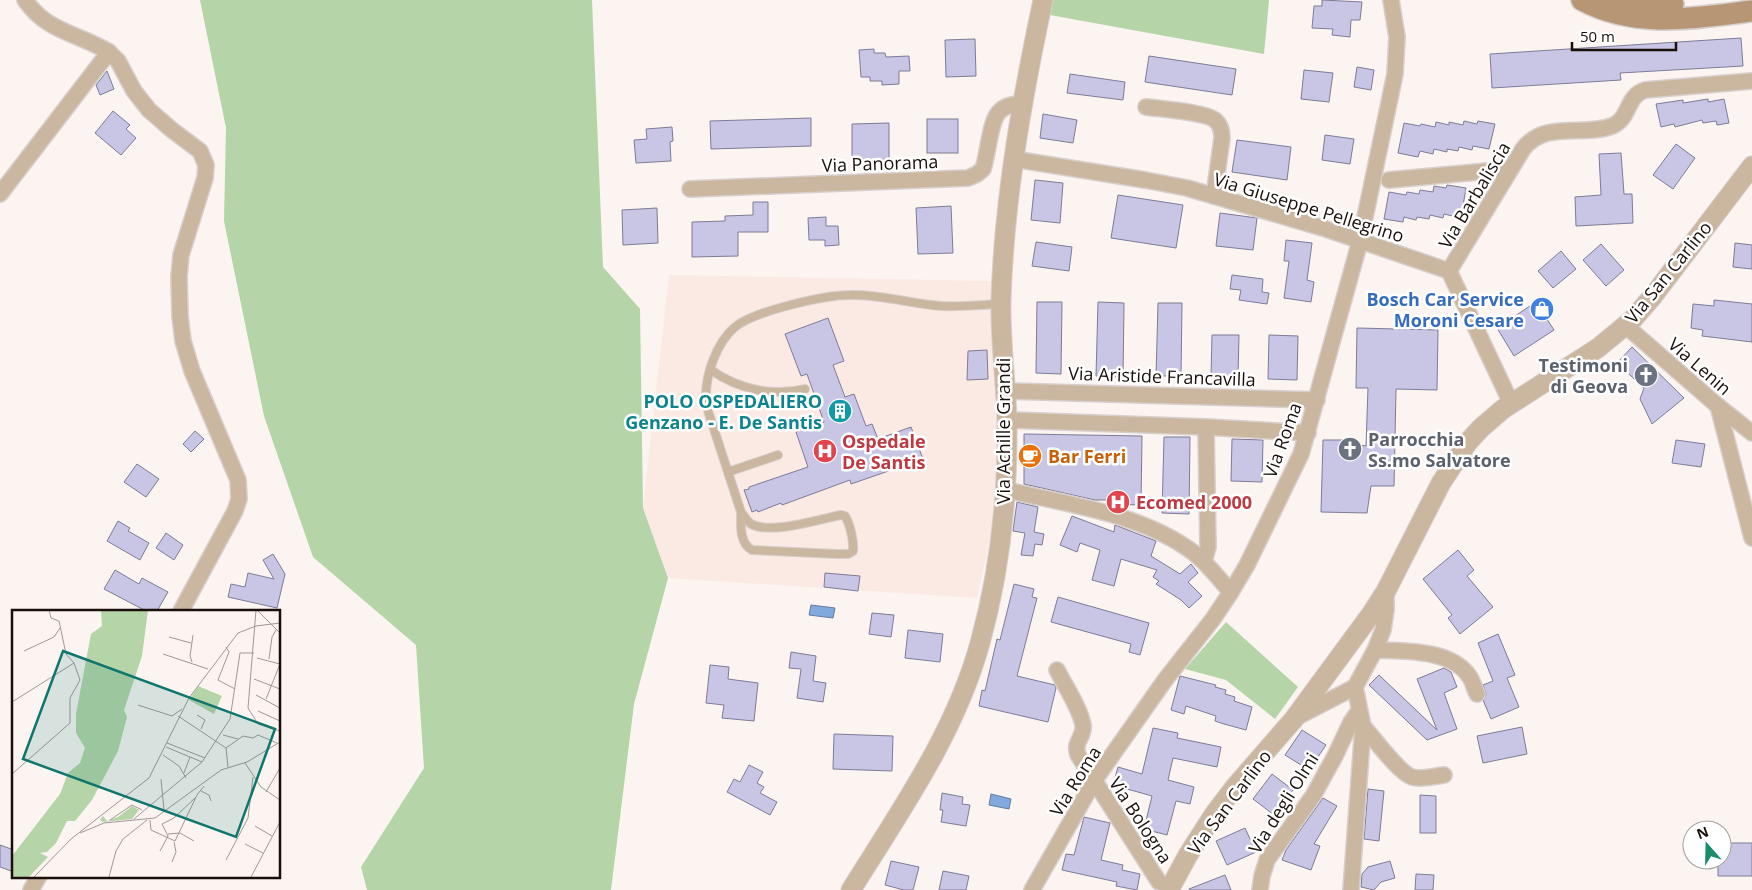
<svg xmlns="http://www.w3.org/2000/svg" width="1752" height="890" font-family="'Open Sans',sans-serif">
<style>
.built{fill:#fbeae3}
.green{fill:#b5d4a7}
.water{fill:#82a9de;stroke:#637b9e}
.building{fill:#c9c6e5;stroke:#7e7b97}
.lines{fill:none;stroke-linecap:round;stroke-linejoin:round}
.service-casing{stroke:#d7cfcc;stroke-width:10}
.minor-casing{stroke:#d7cfcc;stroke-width:18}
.tertiary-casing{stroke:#d7cfcc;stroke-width:21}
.secondary-casing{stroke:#d7cfcc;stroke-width:24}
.service{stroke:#cbb69f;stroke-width:8}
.minor{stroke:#cbb69f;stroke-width:15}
.tertiary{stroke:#cbb69f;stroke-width:19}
.secondary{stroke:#b69674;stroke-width:21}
.labels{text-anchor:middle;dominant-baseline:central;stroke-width:5;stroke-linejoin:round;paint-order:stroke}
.street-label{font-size:18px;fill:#1a0f0a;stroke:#fff}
.shop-label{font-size:18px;font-weight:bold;fill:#366cbe;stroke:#fff;text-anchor:end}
.worship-label{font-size:18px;font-weight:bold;fill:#5b616d;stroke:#fff;text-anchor:end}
.culture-label{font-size:18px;font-weight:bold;fill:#0d838f;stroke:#fff;text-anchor:end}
.health-label{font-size:18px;font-weight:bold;fill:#be3a42;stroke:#fff;text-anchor:start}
.food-label{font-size:18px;font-weight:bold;fill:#c56008;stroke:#fff;text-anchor:start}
.inset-road{fill:none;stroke:#a19895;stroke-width:1}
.view{fill:#0f766e;fill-opacity:0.15;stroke:#0f766e;stroke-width:2.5}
.inset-edge{fill:none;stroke:#1a0f0a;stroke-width:2.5}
</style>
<rect width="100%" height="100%" fill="#fbf4f1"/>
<polygon class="built" points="669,275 993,281 1000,494 977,598 668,578 643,508"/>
<g class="green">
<polygon points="200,0 592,0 603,267 640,309 643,508 668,578 634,704 611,890 367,890 361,867 424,768 416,645 313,557 264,416 224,221 226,128"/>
<polygon points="1053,0 1269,0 1264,54 1050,15"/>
<polygon points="1226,622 1298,687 1275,719 1226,680 1185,669"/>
</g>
<g class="water">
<polygon points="811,605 835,608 833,618 809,615"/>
<polygon points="991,794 1011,799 1009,809 989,805"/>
</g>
<g class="building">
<polygon points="1322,0 1362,2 1360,20 1351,20 1350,37 1332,35 1333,29 1312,28 1314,6 1322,6"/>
<polygon points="1741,38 1743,66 1620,73 1621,80 1492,88 1490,54"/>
<polygon points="975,39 976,76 946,77 945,40"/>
<polygon points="874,49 874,53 885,53 886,57 909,56 910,71 899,71 899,84 882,85 882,81 870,81 870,77 861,77 859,50"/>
<polygon points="1149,56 1236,69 1232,95 1145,82"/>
<polygon points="1357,67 1374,70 1371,90 1354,87"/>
<polygon points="1304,70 1333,73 1329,102 1301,99"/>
<polygon points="107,71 114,89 100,95 96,85"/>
<polygon points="1070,74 1125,82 1123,100 1067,93"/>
<polygon points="1708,99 1708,102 1724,99 1729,123 1717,125 1716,121 1703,123 1702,120 1675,127 1674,124 1661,127 1656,104 1683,100 1683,103"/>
<polygon points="113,111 130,125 126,129 136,138 121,155 95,133"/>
<polygon points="1043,114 1077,120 1073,143 1040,138"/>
<polygon points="811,118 811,146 711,149 710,121"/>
<rect x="927" y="119" width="31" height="34"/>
<polygon points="1464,121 1477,124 1478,121 1495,124 1489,149 1473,146 1472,150 1459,147 1458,151 1447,149 1447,152 1434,149 1433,154 1420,151 1418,157 1398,153 1404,123 1420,126 1421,124 1435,127 1436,122 1449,125 1449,122 1463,125"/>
<polygon points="889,123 889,159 852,160 852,124"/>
<polygon points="672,127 673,141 670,142 671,161 636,163 634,140 647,139 646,129"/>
<polygon points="1325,135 1354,139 1350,164 1322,160"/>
<polygon points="1237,140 1291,147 1287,180 1232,172"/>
<polygon points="1676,144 1695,158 1673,189 1653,175"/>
<polygon points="1621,153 1624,194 1632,194 1633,223 1576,226 1575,197 1601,195 1599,154"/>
<polygon points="1035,180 1063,183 1060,223 1031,220"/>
<polygon points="1447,185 1466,188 1461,218 1444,214 1443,218 1430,215 1429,219 1417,217 1416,220 1404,217 1403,222 1384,219 1389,192 1406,195 1407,192 1419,194 1420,190 1433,192 1434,186 1446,188"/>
<polygon points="1118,195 1183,205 1176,248 1111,238"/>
<polygon points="753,202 768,202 768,232 738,232 738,256 692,257 692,222 725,221 725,216 753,215"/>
<polygon points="951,206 953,253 918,254 916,208"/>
<polygon points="657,208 658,243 623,245 622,210"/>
<polygon points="1220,213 1257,218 1253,250 1216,246"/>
<polygon points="826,217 826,226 838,226 839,245 825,246 825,240 809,240 808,218"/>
<polygon points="1286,240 1312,243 1307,280 1314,282 1311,302 1284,298 1289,261 1284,261"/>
<polygon points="1036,242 1072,247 1069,271 1032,266"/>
<polygon points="1735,243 1752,245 1752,269 1733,267"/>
<polygon points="1601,244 1624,270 1606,286 1583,260"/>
<polygon points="1561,251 1576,269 1553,288 1538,271"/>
<polygon points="1232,275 1263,279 1262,292 1269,293 1267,304 1239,300 1241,290 1230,289"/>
<polygon points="1714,300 1752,304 1752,342 1702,336 1703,330 1691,328 1693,304 1714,306"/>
<polygon points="1037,302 1062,302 1061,374 1036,373"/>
<polygon points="1098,302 1124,303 1123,377 1096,376"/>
<polygon points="1536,302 1554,330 1514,356 1497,328"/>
<polygon points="1158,303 1182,303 1181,376 1156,376"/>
<polygon points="828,318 844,361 833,365 845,397 854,394 866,426 872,424 878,439 911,427 923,459 851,484 850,480 782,505 781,503 758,512 757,510 752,512 744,490 749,489 749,487 808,467 796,432 824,422 807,374 801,376 785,334"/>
<polygon points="1357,328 1438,330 1437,390 1396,389 1394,486 1371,486 1367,513 1321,512 1323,440 1342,440 1342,442 1366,446 1368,388 1356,388"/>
<polygon points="1212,335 1239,335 1238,377 1211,376"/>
<polygon points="1269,335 1298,336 1297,380 1268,379"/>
<polygon points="1632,347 1684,398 1652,424 1640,399 1644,388 1617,363"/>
<polygon points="987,350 988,379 967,380 968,351"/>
<polygon points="195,431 204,439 191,452 183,444"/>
<polygon points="1024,434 1142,436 1141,505 1110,504 1108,504 1108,500 1095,500 1024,484"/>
<polygon points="1164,437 1190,437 1189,514 1162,513"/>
<polygon points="1232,439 1263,440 1262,482 1231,481"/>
<polygon points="1676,440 1705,444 1701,467 1672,463"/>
<polygon points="137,464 159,479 146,497 124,482"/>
<polygon points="1017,502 1038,507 1034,532 1044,534 1042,545 1035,544 1033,556 1021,555 1025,533 1013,531"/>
<polygon points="1072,516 1114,532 1115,525 1156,541 1151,556 1180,574 1191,564 1198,573 1188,582 1202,596 1189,608 1181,600 1156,584 1159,581 1153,577 1157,570 1121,559 1114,586 1092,580 1100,550 1080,543 1077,552 1060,545"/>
<polygon points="118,521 130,528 128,531 149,543 140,560 107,541"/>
<polygon points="166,533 183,545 174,560 156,548"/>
<polygon points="1458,550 1474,570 1467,576 1493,607 1460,634 1448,618 1452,615 1423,579"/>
<polygon points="273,554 285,574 277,608 228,597 231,584 245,587 248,573 274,579 263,560"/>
<polygon points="115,570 139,584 142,578 168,592 157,611 146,611 104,589"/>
<polygon points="825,573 860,576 858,591 824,587"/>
<polygon points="1014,584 1034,589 1032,597 1037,598 1017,676 1055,685 1056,688 1048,722 979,706 982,690 985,691 997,639 1000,640"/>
<polygon points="1058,597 1149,623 1140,655 1129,652 1131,644 1051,622"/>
<polygon points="872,613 894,615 891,637 869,634"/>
<polygon points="908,630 943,634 940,662 905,658"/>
<polygon points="1498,634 1515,675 1507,678 1519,707 1491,719 1483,700 1486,694 1483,685 1493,681 1478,643"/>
<polygon points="791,652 816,656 813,681 826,683 823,702 797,698 801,669 789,668"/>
<polygon points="710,665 729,667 728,679 758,683 754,721 722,718 724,705 706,703"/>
<polygon points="1444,668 1451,672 1457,687 1444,693 1457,729 1427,740 1369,685 1379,675 1437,730 1417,679"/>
<polygon points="1180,676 1216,685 1215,687 1226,690 1225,694 1235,697 1234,701 1252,707 1246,730 1224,724 1215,721 1216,716 1186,706 1184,714 1171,710"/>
<polygon points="1522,727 1527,754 1483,763 1477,736"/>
<polygon points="1153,728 1178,733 1177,738 1221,747 1217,767 1173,758 1168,780 1194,787 1190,804 1176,801 1167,835 1144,829 1152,796 1113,785 1118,767 1142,774"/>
<polygon points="1302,730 1326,745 1309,770 1285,755"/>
<polygon points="834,734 893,736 892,771 833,769"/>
<polygon points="749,765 763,772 757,783 764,787 760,793 777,802 770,815 727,792 734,779 740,782"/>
<polygon points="1272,774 1293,790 1274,815 1253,799"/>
<polygon points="1368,789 1384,791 1379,841 1364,839"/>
<polygon points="942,793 963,797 962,804 970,805 966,826 941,822 943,810 940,810"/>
<polygon points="1420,795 1436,796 1436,833 1420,833"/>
<polygon points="1323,798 1337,806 1314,844 1320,846 1311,870 1282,860 1286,850"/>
<polygon points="1084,817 1110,823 1101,860 1123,865 1122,870 1140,874 1137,890 1116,886 1117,882 1062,870 1066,854 1074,855"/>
<polygon points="1245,828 1256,852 1227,865 1216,841"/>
<polygon points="1722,843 1752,843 1752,876 1718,876 1718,860 1722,860"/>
<polygon points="0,845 14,850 14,872 0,867"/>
<polygon points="891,861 919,867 913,890 904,890 885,885"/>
<polygon points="1390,861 1395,878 1381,882 1374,890 1361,887 1362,874 1368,867"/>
<polygon points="943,871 969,876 966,890 939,890"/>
<polygon points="1416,874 1434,875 1433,890 1415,890"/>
<polygon points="1225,875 1231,890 1189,890 1189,889"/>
</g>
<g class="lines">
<g class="service-casing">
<g id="service">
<path d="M 711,370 C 738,389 773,397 805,389"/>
<polyline points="728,472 778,455"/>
<path d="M 741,512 C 741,525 739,543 752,550 L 837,554 L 848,554 L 853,551 C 854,541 850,524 845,516 L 841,515 C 820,519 771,535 751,524 C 748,522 744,516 741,512 L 709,414 C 708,410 706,404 706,399 C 705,376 716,343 735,327 C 754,311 825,295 850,295 C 881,294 911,304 941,306 C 961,307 981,305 1001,304"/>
</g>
</g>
<g class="minor-casing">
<g id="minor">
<polyline points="109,52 118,61 134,91 149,110 172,130 200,151 206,165 205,178 181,255 179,276 180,316 183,341 192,371 238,480 239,499 235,511 181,611"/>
<path d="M 1146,107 C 1161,109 1205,112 1215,120 C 1221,125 1222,131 1222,138 L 1214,196"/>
<polyline points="1013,159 1145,180 1187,188 1323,228 1449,271 1511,403"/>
<polyline points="1389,180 1510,169"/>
<path d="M 690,189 L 968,178 L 977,174 L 983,169 C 988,155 990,119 1000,111 C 1006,105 1014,104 1022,104"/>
<path d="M 0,194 L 109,52 C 78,33 48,33 25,0"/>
<path d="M 1449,271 L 1523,149 C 1545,120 1583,137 1612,126 C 1630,119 1626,96 1645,90 L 1752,81"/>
<polyline points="1626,326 1718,406 1752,433"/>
<polyline points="1005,391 1317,400"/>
<polyline points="1718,406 1752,538"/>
<polyline points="1007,420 1206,427 1308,433"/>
<path d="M 1006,490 C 1067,504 1143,514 1194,553 C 1208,564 1219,579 1231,592"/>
<polyline points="1204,561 1208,547 1206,427"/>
<path d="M 1375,650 C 1403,651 1451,649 1469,676 C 1473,681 1474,688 1477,694"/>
<path d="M 1057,670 C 1065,686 1080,708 1083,725 C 1085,737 1073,741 1078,755 L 1159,882"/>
<polyline points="1295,718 1355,687"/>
<path d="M 1363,726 C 1373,737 1399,773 1412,777 C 1422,780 1434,776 1444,775"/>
<polyline points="31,890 39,876"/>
<polyline points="1032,890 1094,781 1165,680 1213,619 1231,592 1247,565 1301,454 1360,241 1395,74 1397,37 1391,0"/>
<polyline points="1260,890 1262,876 1267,860 1313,796 1335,756 1351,722 1359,711"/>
<polyline points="1351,890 1363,726 1355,687 1375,650 1383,630 1386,610 1386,591"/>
</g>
</g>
<g class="tertiary-casing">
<g id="tertiary">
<path d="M 851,890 C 900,811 955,734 980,643 C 1000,571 1008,496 1007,421 C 1006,381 1000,340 1001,300 C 1004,199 1022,99 1043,0"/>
<polyline points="1169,890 1188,855 1215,813 1234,788 1294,719 1372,613 1386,591 1441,483 1468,442 1481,428 1503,409 1598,348 1633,319 1653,296 1752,166"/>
</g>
</g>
<g class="secondary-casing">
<g id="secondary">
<path d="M 1582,0 C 1636,29 1695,18 1752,11"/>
<polyline points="1620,0 1648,4 1673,4"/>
</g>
</g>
<use href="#service" class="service"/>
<use href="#minor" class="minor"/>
<use href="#tertiary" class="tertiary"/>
<use href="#secondary" class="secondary"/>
</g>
<defs>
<g id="shop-disc" transform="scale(1.25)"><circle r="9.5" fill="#3f7fe0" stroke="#fff"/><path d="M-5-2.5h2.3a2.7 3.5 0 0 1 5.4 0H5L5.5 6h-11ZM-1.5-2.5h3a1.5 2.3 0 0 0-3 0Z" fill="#fff"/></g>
<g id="church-disc" transform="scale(1.25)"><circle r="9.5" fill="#6b7280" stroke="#fff"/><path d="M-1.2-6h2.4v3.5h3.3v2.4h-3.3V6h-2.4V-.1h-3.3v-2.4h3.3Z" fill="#fff"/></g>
<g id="building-disc" transform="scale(1.25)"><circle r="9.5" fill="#0f9aa8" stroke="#fff"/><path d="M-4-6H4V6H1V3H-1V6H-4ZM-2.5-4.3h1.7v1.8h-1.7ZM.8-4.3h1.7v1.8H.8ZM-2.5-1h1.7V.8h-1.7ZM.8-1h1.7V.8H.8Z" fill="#fff"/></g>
<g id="hospital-disc" transform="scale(1.25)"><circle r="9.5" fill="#e0444e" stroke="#fff"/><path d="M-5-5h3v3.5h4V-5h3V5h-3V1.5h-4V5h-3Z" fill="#fff"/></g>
<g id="cafe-disc" transform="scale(1.25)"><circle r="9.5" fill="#e8710a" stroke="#fff"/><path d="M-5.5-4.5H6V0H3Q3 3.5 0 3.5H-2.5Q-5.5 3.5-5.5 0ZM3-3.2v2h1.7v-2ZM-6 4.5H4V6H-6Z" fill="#fff"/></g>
</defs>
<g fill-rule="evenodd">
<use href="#shop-disc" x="1542" y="309"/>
<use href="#church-disc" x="1646" y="375"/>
<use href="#building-disc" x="840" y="411"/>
<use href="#church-disc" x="1350" y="449"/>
<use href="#hospital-disc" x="825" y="451"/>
<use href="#cafe-disc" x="1030" y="456"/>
<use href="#hospital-disc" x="1118" y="502"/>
</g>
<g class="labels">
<g class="street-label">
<text transform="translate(880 163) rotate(-2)">Via Panorama</text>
<text transform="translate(1474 195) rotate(-59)">Via Barbaliscia</text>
<text transform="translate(1309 207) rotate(17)">Via Giuseppe Pellegrino</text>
<text transform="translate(1668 272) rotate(-51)">Via San Carlino</text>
<text transform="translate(1700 366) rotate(41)">Via Lenin</text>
<text transform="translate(1162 376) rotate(2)">Via Aristide Francavilla</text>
<text transform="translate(1003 431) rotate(-90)">Via Achille Grandi</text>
<text transform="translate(1282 440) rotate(-70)">Via Roma</text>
<text transform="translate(1075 781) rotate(-58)">Via Roma</text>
<text transform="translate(1229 802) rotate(-53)">Via San Carlino</text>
<text transform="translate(1283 803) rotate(-58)">Via degli Olmi</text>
<text transform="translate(1141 820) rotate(57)">Via Bologna</text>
</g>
<g class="shop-label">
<text x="1524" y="299">Bosch Car Service<tspan x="1524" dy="21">Moroni Cesare</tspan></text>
</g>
<g class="worship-label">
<text x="1628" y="365">Testimoni<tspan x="1628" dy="21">di Geova</tspan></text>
<text x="1368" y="439" text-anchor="start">Parrocchia<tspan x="1368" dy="21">Ss.mo Salvatore</tspan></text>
</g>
<g class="culture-label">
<text x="822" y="401">POLO OSPEDALIERO<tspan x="822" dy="21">Genzano - E. De Santis</tspan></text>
</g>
<g class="health-label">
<text x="842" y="441">Ospedale<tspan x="842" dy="21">De Santis</tspan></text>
<text x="1136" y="502">Ecomed 2000</text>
</g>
<g class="food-label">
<text x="1048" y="456">Bar Ferri</text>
</g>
</g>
<g transform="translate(12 610)">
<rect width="268" height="268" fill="#fbf4f1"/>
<path d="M 89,0 L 136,0 L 130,46 L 112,100 L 115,107 L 106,141 L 80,190 L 63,211 L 55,211 L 44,233 L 35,242 L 28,243 L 36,247 L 17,267 L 0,267 L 0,246 L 48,184 L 56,163 L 68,153 L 73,138 L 64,123 L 64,104 L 79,24 L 90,16 ZM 186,76 L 210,86 L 202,104 L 177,90 ZM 120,196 L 127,200 L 120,209 L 91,212 L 88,210 L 91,206 L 95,211 L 106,207 Z" fill="#b5d4a7"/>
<path class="inset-road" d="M 244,0 L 236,98 L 246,114 L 268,121M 245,0 L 268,23M 157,27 L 179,33M 214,37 L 217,42 L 206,70 L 223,79M 12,41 L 42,27 L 48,18M 151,44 L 196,59M 245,48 L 268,54M 257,49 L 260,27 L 264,20M 180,52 L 178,46 L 181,25M 242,69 L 268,79M 244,85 L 268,98M 254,89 L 268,54M 0,92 L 62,53 L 54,44 L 47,11 L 39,8 L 37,0M 126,95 L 160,106 L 170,99M 246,101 L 268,111M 185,105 L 193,110 L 189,119M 166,106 L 214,138 L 216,157M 211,125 L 226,129M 155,133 L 193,148M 154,137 L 190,152M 214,138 L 231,126 L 241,128 L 246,125 L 265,133M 151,145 L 167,156 L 174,168M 233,153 L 249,177 L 268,190M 172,163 L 178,147M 0,164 L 58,113 L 58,88 L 68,70 L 62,53M 149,169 L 152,200M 189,181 L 197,185 L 199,191M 254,182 L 268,158M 122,209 L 190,152 L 218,109 L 228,43 L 242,43M 98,210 L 120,195 L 130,200M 138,210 L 139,220 L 163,231 L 185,185 L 192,176M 243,216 L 260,226M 68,223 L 92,213 L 143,208 L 209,160 L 235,152 L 268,132M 156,224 L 168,223 L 182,231M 233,234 L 251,243M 148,241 L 156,226 L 150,214 L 162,208 L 183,188M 214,250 L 236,208 L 241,167M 160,252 L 164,242 L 162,232M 22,267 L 59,229 L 137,168 L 177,88 L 226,23 L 244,16 L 268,13M 97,267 L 104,241 L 111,229 L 135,210M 239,267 L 268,212"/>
<path class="view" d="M 51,41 L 263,119 L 224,227 L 11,149 Z"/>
<rect width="268" height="268" class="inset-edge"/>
</g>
<g transform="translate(1707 845) rotate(340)"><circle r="24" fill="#ffffff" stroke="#a39f9d"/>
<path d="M0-4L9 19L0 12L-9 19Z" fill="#1b8c6c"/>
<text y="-8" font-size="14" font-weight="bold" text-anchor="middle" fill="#1a0f0a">N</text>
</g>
<path d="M1572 42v8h104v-8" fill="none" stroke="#1a0f0a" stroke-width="2.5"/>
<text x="1580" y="42" font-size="15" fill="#1a0f0a" stroke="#ffffff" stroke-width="4" paint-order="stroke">50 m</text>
</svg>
